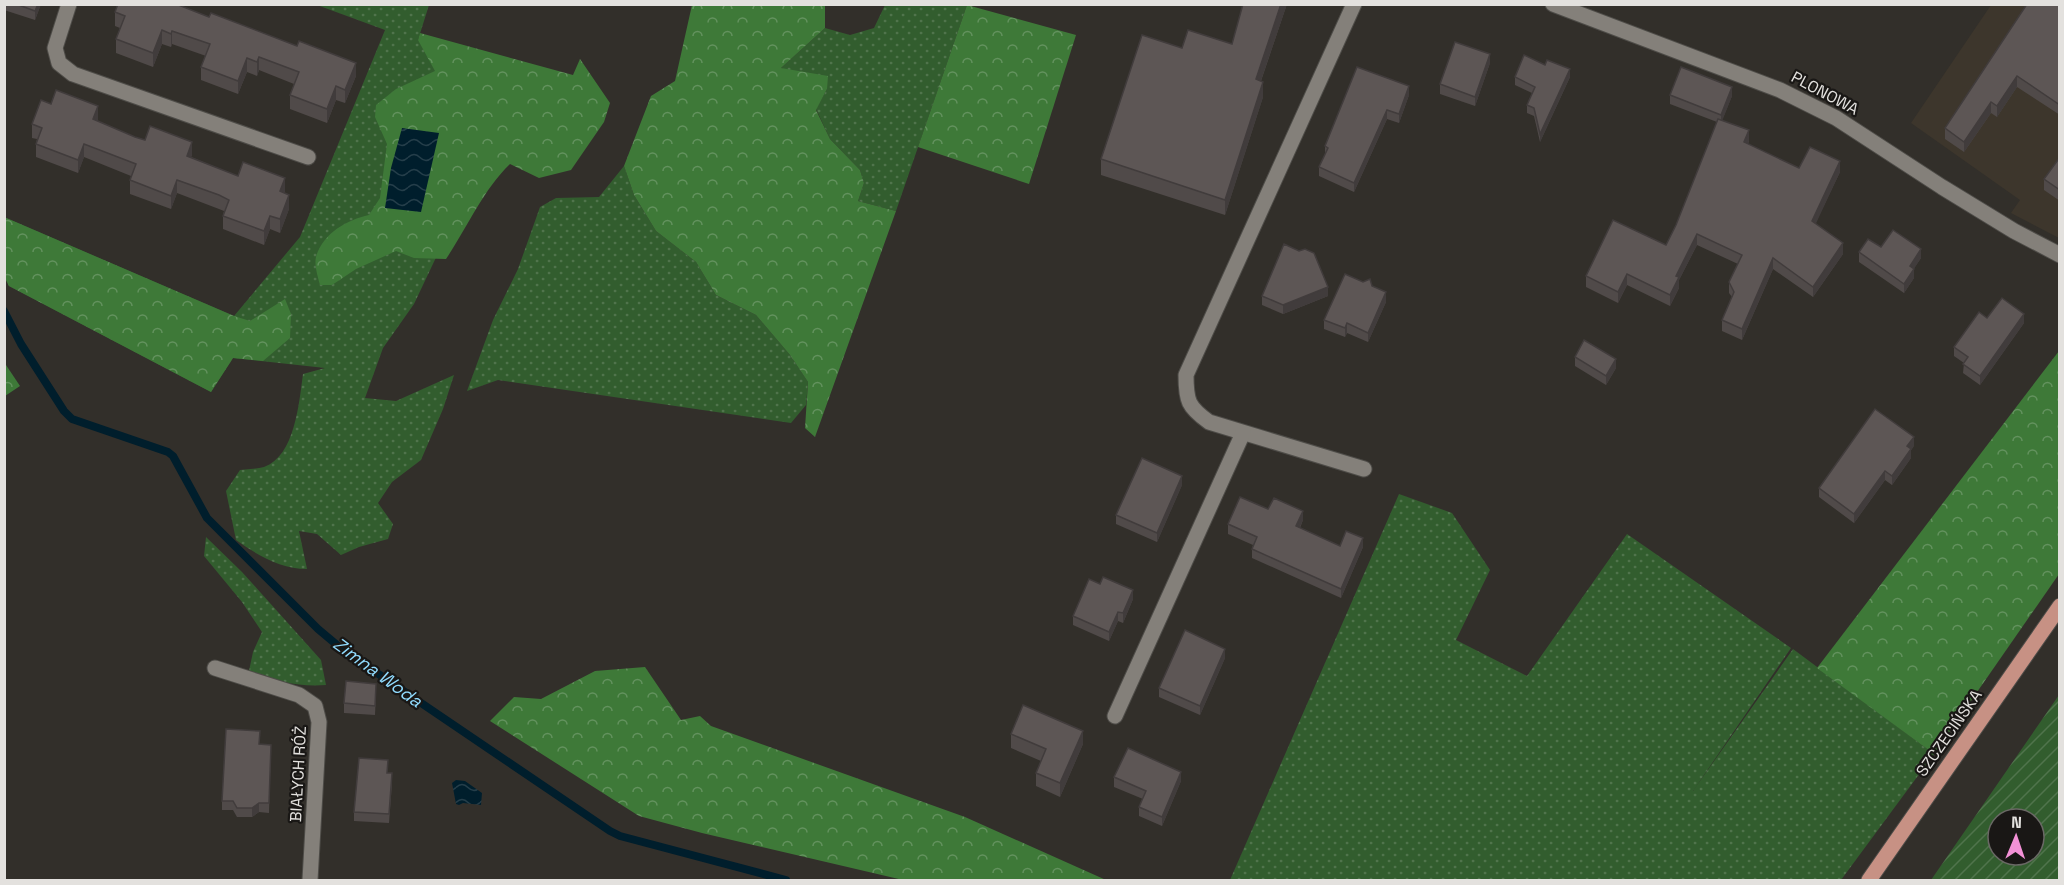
<svg xmlns="http://www.w3.org/2000/svg" width="2064" height="885" font-family="'Space Grotesk',sans-serif">
<style>
.built{fill:#3d362c}
.grass{fill:url(#grass-dots)}
.forest{fill:url(#forest-crowns)}
.garden{fill:url(#garden-furrows);fill-rule:evenodd}
.water{fill:url(#water-waves)}
.lines{fill:none;stroke-linecap:round;stroke-linejoin:round}
.stream{stroke:#001e2c;stroke-width:8}
.minor-casing{stroke:#4e4c48;stroke-width:17}
.major-casing{stroke:#4e4c48;stroke-width:17}
.minor{stroke:#84807a;stroke-width:15}
.major{stroke:#c79184;stroke-width:15}
.wall{fill:#504a49}
.shaded-wall{fill:#413c3c}
.building{fill:#5d5655;stroke:#413c3c;stroke-width:1.5}
.labels{text-anchor:middle;dominant-baseline:central;stroke-width:4.5;stroke-linejoin:round;paint-order:stroke}
.street-label{font-size:16px;fill:#e3e1de;stroke:#191715}
.water-label{font-size:18px;font-style:italic;fill:#90dafd;stroke:#191715}
</style>
<defs>
<pattern id="grass-dots" width="8" height="8" patternUnits="userSpaceOnUse" patternTransform="scale(1.5)"><rect width="8" height="8" fill="#325d2e"/><path d="M2 2h.1M6 6h.1" fill="none" stroke="#50744c" stroke-width="1.8" stroke-linecap="round"/></pattern>
<pattern id="forest-crowns" width="20" height="18" patternUnits="userSpaceOnUse" patternTransform="scale(1.5)"><rect width="20" height="18" fill="#3e7938"/><path d="M2 6a3 3 0 1 1 6 0M12 15a3 3 0 1 1 6 0" fill="none" stroke="#63925e"/></pattern>
<pattern id="garden-furrows" width="10" height="10" patternUnits="userSpaceOnUse" patternTransform="scale(1.5)"><rect width="10" height="10" fill="#325d2e"/><path d="M-1 1l2-2M0 10L10 0M9 11l2-2" fill="none" stroke="#50744c"/></pattern>
<pattern id="water-waves" width="16" height="10" patternUnits="userSpaceOnUse" patternTransform="scale(1.5)"><rect width="16" height="10" fill="#001e2c"/><path d="M0 5q4-4 8 0t8 0" fill="none" stroke="#253e4a"/></pattern>
</defs>
<rect width="100%" height="100%" fill="#322f2a"/>
<polygon class="built" points="1991,5 2059,5 2059,238 2011,213 2020,200 1911,123"/>
<g class="grass">
<polygon points="964,4 967,5 896,211 858,201 864,183 860,170 830,139 816,109 827,89 781,68 825,28 850,35 874,28 885,5"/>
<path d="M 317,5 L 429,5 L 418,40 L 520,80 L 414,304 L 383,348 L 365,398 L 396,401 L 454,375 L 443,409 L 421,460 L 392,482 L 378,503 L 393,524 L 388,539 L 359,547 L 341,555 L 317,534 L 299,531 L 307,569 C 281,569 257,555 236,540 L 226,491 L 240,470 C 248,469 257,469 264,467 C 295,456 299,403 303,374 L 325,368 L 233,358 L 211,392 L 9,286 L 5,278 L 4,217 L 234,316 L 300,237 L 385,30 Z"/>
<polygon points="624,166 634,195 656,231 696,262 716,295 756,315 790,355 808,382 806,405 791,423 498,380 467,391 493,320 518,269 540,207 556,198 599,197"/>
<polygon points="1399,494 1452,513 1490,570 1456,640 1527,676 1627,534 1791,648 1693,791 1793,649 1934,754 1841,880 1230,880"/>
<path d="M 206,537 L 242,572 L 321,660 L 326,685 C 296,687 277,681 249,671 L 253,652 L 262,632 L 242,602 L 204,556 Z"/>
</g>
<g class="forest">
<polygon points="692,5 825,5 825,28 781,68 828,76 827,89 816,110 830,139 860,170 864,183 858,201 896,211 815,437 805,428 808,382 790,355 756,315 716,295 696,262 656,231 634,195 624,166 651,96 675,81"/>
<polygon points="967,5 1076,35 1029,184 918,147"/>
<path d="M 420,33 L 573,75 L 580,59 L 610,103 L 604,122 L 571,170 L 539,178 L 510,164 C 483,190 467,228 446,259 L 414,258 L 396,251 L 356,269 L 332,285 L 320,285 C 318,277 314,265 316,257 C 323,233 347,220 369,215 L 380,198 L 387,144 L 375,117 L 376,105 L 396,89 L 435,71 L 418,40 Z"/>
<polygon points="4,217 234,316 250,321 285,299 291,314 290,338 263,361 233,358 211,392 9,286 5,278"/>
<polygon points="2059,351 2059,574 1934,754 1817,668"/>
<polygon points="4,362 20,386 5,396 4,396"/>
<polygon points="645,667 681,720 700,716 711,726 965,817 1106,880 903,880 702,833 639,816 490,721 514,697 541,699 595,671"/>
</g>
<path class="garden" d="M 2059,695 L 2059,880 L 1931,880 ZM 1998,819 L 2034,819 L 2034,855 L 1998,855 Z"/>
<g class="water">
<polygon points="402,128 439,133 421,212 385,208 391,168"/>
<polygon points="456,780 465,781 482,793 481,805 463,803 459,805 456,804 452,783"/>
</g>
<g class="lines">
<polyline class="stream" points="4,311 21,344 64,411 72,419 168,452 173,456 207,518 318,629 343,650 610,831 620,836 786,880"/>
<g class="minor-casing">
<g id="minor">
<polyline points="69,4 55,48 59,63 73,74 308,157"/>
<path d="M 1354,4 L 1186,375 C 1186,401 1188,407 1209,422 L 1364,469"/>
<polyline points="1553,4 1780,90 1836,118 1942,187 2014,231 2060,255"/>
<polyline points="215,668 299,695 315,706 319,722 310,880"/>
<polyline points="1115,716 1243,433"/>
</g>
</g>
<g class="major-casing">
<polyline id="major" points="1869,880 2060,606"/>
</g>
<use href="#minor" class="minor"/>
<use href="#major" class="major"/>
</g>
<g class="wall">
<polygon points="4,4 41,4 35,20 4,10"/>
<polygon points="1243,4 1287,4 1261,81 1263,97 1225,215 1101,175 1101,159 1182,48 1232,44"/>
<polygon points="2060,4 2060,115 2017,87 1997,117 1991,113 1964,152 1945,139 1945,128"/>
<polygon points="115,12 356,76 345,103 336,100 327,123 290,109 290,95 294,84 259,70 257,76 247,72 238,94 201,80 201,67 206,56 172,44 171,47 162,44 153,67 116,53 116,39 120,28 115,26"/>
<polygon points="1490,63 1475,106 1440,94 1440,84"/>
<polygon points="1515,77 1570,77 1540,142 1534,116 1527,113 1527,105 1532,93 1515,85"/>
<polygon points="1409,95 1399,123 1387,119 1354,192 1319,176 1319,167 1325,155 1325,146"/>
<polygon points="1670,95 1732,96 1722,120 1749,141 1748,144 1799,168 1840,172 1815,224 1843,254 1813,297 1773,269 1742,340 1722,331 1722,320 1732,297 1729,293 1729,282 1738,264 1697,245 1679,280 1679,288 1670,306 1627,285 1618,303 1586,287 1586,276 1666,245 1676,225 1717,122 1670,104"/>
<polygon points="51,104 98,119 97,121 135,137 192,155 191,157 238,176 285,191 284,193 289,209 280,233 270,229 264,245 223,229 223,216 224,211 219,209 177,193 171,209 130,194 130,180 131,176 84,157 78,173 36,157 36,144 37,139 32,138 32,124"/>
<polygon points="2060,157 2060,201 2044,190 2044,179"/>
<polygon points="1881,247 1921,258 1914,268 1914,278 1904,293 1859,262 1859,252"/>
<polygon points="1299,251 1328,296 1283,314 1262,305 1262,296"/>
<polygon points="1372,286 1386,302 1368,342 1347,333 1345,337 1324,329 1324,320"/>
<polygon points="1987,318 2024,323 1980,385 1963,373 1964,363 1954,356 1954,347"/>
<polygon points="1575,357 1616,368 1606,385 1575,366"/>
<polygon points="1914,446 1911,450 1911,458 1892,485 1885,480 1854,523 1819,497 1819,488"/>
<polygon points="1182,485 1157,542 1116,524 1116,515"/>
<polygon points="1268,509 1303,520 1300,528 1340,546 1363,547 1341,598 1252,558 1252,549 1253,545 1228,534 1228,524"/>
<polygon points="1133,599 1123,623 1118,621 1109,641 1073,625 1073,616"/>
<polygon points="1225,658 1200,715 1159,697 1159,688"/>
<polygon points="376,693 375,715 344,713 344,703"/>
<polygon points="1011,734 1083,744 1060,797 1036,786 1036,773 1041,761 1011,748"/>
<polygon points="260,744 271,745 269,813 259,812 252,817 237,817 233,810 222,810 222,801"/>
<polygon points="388,773 392,783 389,823 354,821 354,812"/>
<polygon points="1114,777 1181,781 1162,826 1139,816 1139,807 1143,799 1114,787"/>
</g>
<g class="shaded-wall">
<polygon points="38,4 41,4 35,20 35,11"/>
<polygon points="1281,4 1287,4 1256,95 1256,79"/>
<polygon points="162,30 162,44 153,67 153,53"/>
<polygon points="172,31 172,44 171,47 171,34"/>
<polygon points="1490,54 1490,63 1475,106 1475,97"/>
<polygon points="259,57 259,70 257,76 257,62"/>
<polygon points="247,58 247,72 238,94 238,81"/>
<polygon points="356,63 356,76 345,103 345,90"/>
<polygon points="1570,69 1570,77 1540,142 1540,134"/>
<polygon points="2017,76 2017,87 1997,117 1997,106"/>
<polygon points="1263,82 1263,97 1225,215 1225,200"/>
<polygon points="336,86 336,100 327,123 327,109"/>
<polygon points="1409,86 1409,95 1399,123 1399,114"/>
<polygon points="1732,87 1732,96 1721,124 1721,115"/>
<polygon points="1991,102 1991,113 1964,152 1964,142"/>
<polygon points="98,106 98,119 93,133 93,119"/>
<polygon points="1387,110 1387,119 1354,192 1354,183"/>
<polygon points="1749,130 1749,141 1744,153 1744,142"/>
<polygon points="192,142 192,155 187,169 187,156"/>
<polygon points="84,144 84,157 78,173 78,160"/>
<polygon points="1840,161 1840,172 1812,232 1812,221"/>
<polygon points="285,178 285,191 280,205 280,191"/>
<polygon points="177,180 177,193 171,209 171,196"/>
<polygon points="289,195 289,209 280,233 280,219"/>
<polygon points="270,216 270,229 264,245 264,231"/>
<polygon points="1697,234 1697,245 1679,280 1679,288 1670,306 1670,295 1676,276"/>
<polygon points="1843,243 1843,254 1813,297 1813,287"/>
<polygon points="1921,249 1921,258 1910,275 1910,266"/>
<polygon points="1773,258 1773,269 1742,340 1742,329"/>
<polygon points="1914,269 1914,278 1904,293 1904,284"/>
<polygon points="1627,274 1627,285 1618,303 1618,292"/>
<polygon points="1328,287 1328,296 1283,314 1283,305"/>
<polygon points="1386,292 1386,302 1368,342 1368,333"/>
<polygon points="2024,314 2024,323 1980,385 1980,376"/>
<polygon points="1347,323 1347,333 1345,337 1345,328"/>
<polygon points="1616,359 1616,368 1606,385 1606,376"/>
<polygon points="1914,437 1914,446 1911,450 1911,458 1892,485 1892,476 1907,446"/>
<polygon points="1885,471 1885,480 1854,523 1854,514"/>
<polygon points="1182,476 1182,485 1157,542 1157,533"/>
<polygon points="1303,511 1303,520 1296,535 1296,526"/>
<polygon points="1363,538 1363,547 1341,598 1341,589"/>
<polygon points="1133,590 1133,599 1123,623 1123,613"/>
<polygon points="1118,612 1118,621 1109,641 1109,632"/>
<polygon points="1225,649 1225,658 1200,715 1200,706"/>
<polygon points="1083,731 1083,744 1060,797 1060,783"/>
<polygon points="1181,772 1181,781 1162,826 1162,817"/>
<polygon points="259,803 259,812 252,817 252,808"/>
</g>
<g class="building">
<polygon points="16,4 38,4 35,11"/>
<polygon points="118,4 176,4 209,17 211,13 297,46 299,41 356,63 345,90 336,86 327,109 290,95 299,72 259,57 257,62 247,58 238,81 201,67 210,44 172,31 171,34 162,30 153,53 116,39 125,16 115,12"/>
<polygon points="1243,4 1281,4 1256,79 1263,82 1225,200 1101,159 1142,35 1182,48 1188,30 1232,44"/>
<polygon points="2027,4 2060,4 2060,105 2017,76 1997,106 1991,102 1964,142 1945,128"/>
<polygon points="1455,42 1490,54 1475,97 1440,84"/>
<polygon points="1524,55 1545,65 1547,60 1570,69 1540,134 1534,108 1527,105 1535,87 1515,77"/>
<polygon points="1357,67 1409,86 1399,114 1387,110 1354,183 1319,167 1328,148 1325,146"/>
<polygon points="1681,67 1732,87 1721,115 1670,95"/>
<polygon points="56,90 98,106 93,119 135,137 145,140 150,126 192,142 187,156 238,176 243,162 285,178 280,191 289,195 280,219 270,216 264,231 223,216 229,200 219,195 177,180 171,196 130,180 136,164 84,144 78,160 36,144 42,128 32,124 41,100 51,104"/>
<polygon points="1718,119 1749,130 1744,142 1799,168 1810,147 1840,161 1812,221 1843,243 1813,287 1773,258 1742,329 1722,320 1734,292 1729,282 1742,255 1697,234 1676,276 1679,277 1670,295 1627,274 1618,292 1586,276 1613,220 1666,245 1676,225"/>
<polygon points="2060,157 2060,190 2044,179"/>
<polygon points="1893,230 1921,249 1910,266 1914,269 1904,284 1859,252 1868,239 1881,247"/>
<polygon points="1284,244 1299,251 1305,249 1314,253 1328,287 1283,305 1262,296"/>
<polygon points="1345,274 1363,282 1370,279 1372,286 1386,292 1368,333 1347,323 1345,328 1324,320"/>
<polygon points="2002,298 2024,314 1980,376 1963,364 1968,357 1954,347 1979,312 1987,318"/>
<polygon points="1584,340 1616,359 1606,376 1575,357"/>
<polygon points="1875,409 1914,437 1907,446 1911,449 1892,476 1885,471 1854,514 1819,488"/>
<polygon points="1142,458 1182,476 1157,533 1116,515"/>
<polygon points="1240,497 1268,509 1274,498 1303,511 1296,526 1340,546 1346,531 1363,538 1341,589 1252,549 1257,537 1228,524"/>
<polygon points="1103,577 1133,590 1123,613 1118,612 1109,632 1073,616 1089,579 1100,584"/>
<polygon points="1185,630 1225,649 1200,706 1159,688"/>
<polygon points="346,681 376,684 375,706 344,703"/>
<polygon points="1023,705 1083,731 1060,783 1036,773 1046,749 1011,734"/>
<polygon points="226,729 260,731 259,744 271,745 269,803 259,803 252,808 237,808 233,801 222,801"/>
<polygon points="1128,748 1181,772 1162,817 1139,807 1146,791 1114,777"/>
<polygon points="359,758 388,760 387,773 392,773 389,814 354,812"/>
</g>
<g class="labels">
<g class="street-label">
<text transform="translate(1825 93) rotate(28)">PLONOWA</text>
<text transform="translate(1949 733) rotate(-55)">SZCZECIŃSKA</text>
<text transform="translate(298 774) rotate(-87)">BIAŁYCH RÓŻ</text>
</g>
<g class="water-label">
<text transform="translate(378 672) rotate(36)">Zimna Woda</text>
</g>
</g>
<rect width="2064" height="885" fill="none" stroke="#e3e1de" stroke-width="12"/>
<g transform="translate(2016 837) rotate(2)"><circle r="28" fill="#191715" stroke="#6a6865" stroke-width="1.5"/>
<path d="M0-4.5L10 22L0 15L-10 22Z" fill="#f391d6"/>
<text y="-9" font-size="16" font-weight="bold" text-anchor="middle" fill="#e3e1de">N</text>
</g>
</svg>
